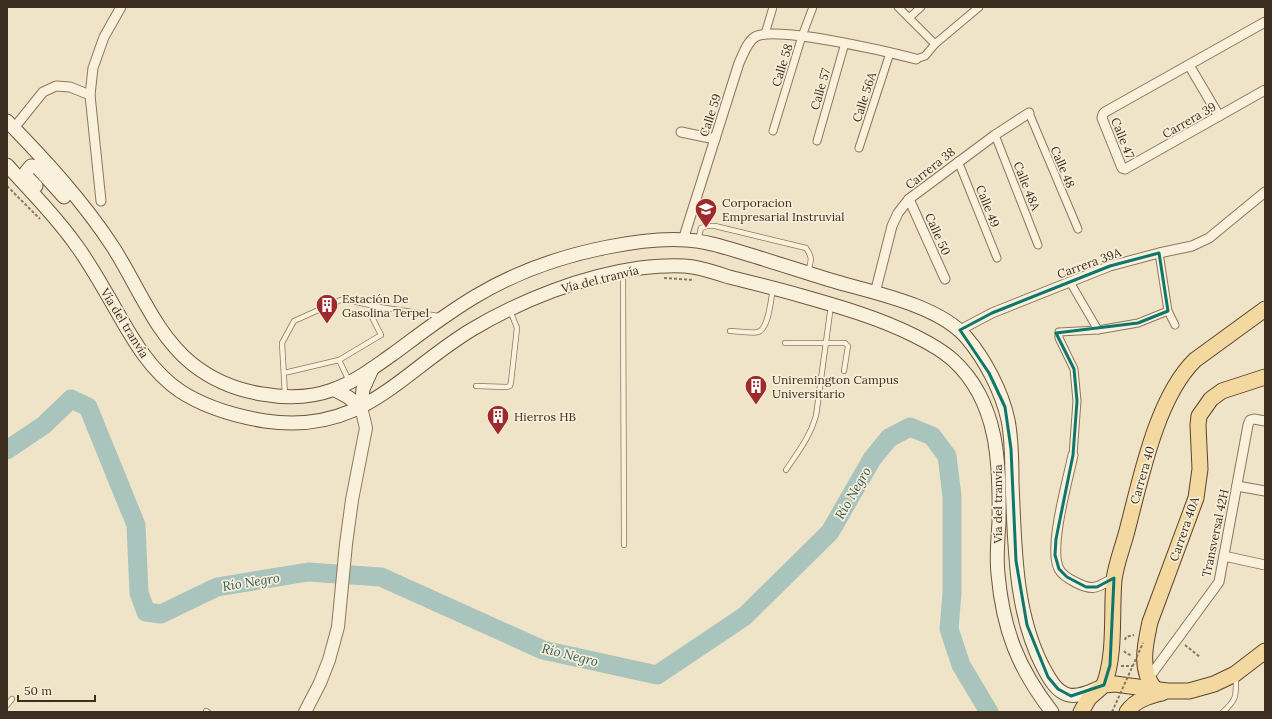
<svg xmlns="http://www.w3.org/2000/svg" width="1272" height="719" font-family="Lora,serif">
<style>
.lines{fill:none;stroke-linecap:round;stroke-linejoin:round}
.river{stroke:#a9c4bc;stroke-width:19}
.service-casing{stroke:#8d765c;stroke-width:6}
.pedestrian-casing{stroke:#8d765c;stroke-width:9}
.minor-casing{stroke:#8d765c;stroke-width:11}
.tertiary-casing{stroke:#8d765c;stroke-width:14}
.secondary-casing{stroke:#6f573f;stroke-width:15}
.primary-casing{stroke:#5b4430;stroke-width:17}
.path{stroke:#8d765c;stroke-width:2;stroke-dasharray:3 2;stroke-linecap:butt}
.service{stroke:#faf1dc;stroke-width:4.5}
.pedestrian{stroke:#faf1dc;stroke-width:7}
.minor{stroke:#faf1dc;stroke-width:9}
.tertiary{stroke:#faf1dc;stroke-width:12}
.secondary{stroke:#faf1dc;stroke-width:13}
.primary{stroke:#f3d9a0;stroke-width:15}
.path-bridge{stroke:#8d765c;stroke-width:2;stroke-dasharray:3 2;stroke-linecap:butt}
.marked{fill:none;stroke:#0f766e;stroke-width:3;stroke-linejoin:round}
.labels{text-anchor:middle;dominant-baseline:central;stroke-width:3.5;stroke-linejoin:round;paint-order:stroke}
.street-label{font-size:12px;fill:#3d2e20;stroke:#f7eed8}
.poi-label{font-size:12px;fill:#3d2e20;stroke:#f7eed8;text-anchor:start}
.water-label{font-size:13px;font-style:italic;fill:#2f5d5a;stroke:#f7eed8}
</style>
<rect width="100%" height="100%" fill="#f0e4c8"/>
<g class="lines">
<polyline class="river" points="7,450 44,425 71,399 88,407 136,525 139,593 146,612 161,614 217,587 308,572 381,577 543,650 657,675 745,616 830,532 872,459 889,438 910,427 932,436 947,456 952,496 952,593 949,629 961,665 989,712"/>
<g class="service-casing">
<g id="service">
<path d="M 698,240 L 701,228 L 707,226 L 715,226 L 806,248 C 813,258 811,261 808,272"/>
<polyline points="623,273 624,545"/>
<path d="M 730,331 C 739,331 750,334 758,332 C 769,329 771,298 773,288"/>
<polyline points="785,343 845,343 848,346 844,371"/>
<polyline points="339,360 349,381"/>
<polyline points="284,373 339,360 381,335 371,315 379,307"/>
<polyline points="476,386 507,387 510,386 511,382 517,328 510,310"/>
<polyline points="285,395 282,343 294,321 343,299 379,307 439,316"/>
<path d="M 786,470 C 798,452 810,437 816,416 L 831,305"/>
<polyline points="7,705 12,699"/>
<polyline points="206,711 208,712"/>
<path d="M 1223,712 C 1237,699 1236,696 1236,677"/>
</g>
</g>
<g class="pedestrian-casing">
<g id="pedestrian">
<polyline points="898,7 935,44"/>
<polyline points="909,18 921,7"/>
<polyline points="765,34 773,7"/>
<polyline points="916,59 925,56 935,44 979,7"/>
<polyline points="1029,113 1078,229"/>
<polyline points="773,131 802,36 813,7"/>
<polyline points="995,135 1038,245"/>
<polyline points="817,141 845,43"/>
<polyline points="859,148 890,53"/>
<polyline points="958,161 997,258"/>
<polyline points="1159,253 1168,311 1175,325"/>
<polyline points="1070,282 1098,330"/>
<polyline points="1073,455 1077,401 1074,369 1059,338 1059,332 1098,330 1138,323 1168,311"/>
</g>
</g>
<g class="minor-casing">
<g id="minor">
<polyline points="1265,22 1105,112 1103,114 1102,118 1122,168 1125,169 1265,90"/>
<polyline points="1189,65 1219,116"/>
<polyline points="14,128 43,92 56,86 70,87 90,95"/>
<polyline points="681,132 715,139"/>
<polyline points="909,199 945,279"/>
<polyline points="101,201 90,95 93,68 104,37 121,7"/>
<path d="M 683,240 L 739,63 C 743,55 747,42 755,37 C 775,25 889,52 916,59"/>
<polyline points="875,293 892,226 898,213 909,199 995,135 1029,113"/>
<polyline points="960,330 992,313 1110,266 1159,253 1192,246 1209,238 1265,192"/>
<path d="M 1073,455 C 1068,480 1048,548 1059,569 C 1062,575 1069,579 1075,582 C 1094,592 1097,587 1114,578"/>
<polyline points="1237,486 1265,491"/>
<polyline points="1224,556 1265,565"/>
<polyline points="1148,679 1219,582 1248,425 1250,420 1254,419 1265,421"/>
</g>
</g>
<g class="tertiary-casing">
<polyline id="tertiary" points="305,712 320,683 329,660 338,627 346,544 352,500 366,428 361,407"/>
</g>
<g class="secondary-casing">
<g id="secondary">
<path d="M 7,121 C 45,160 83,201 113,247 C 138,286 155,333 191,363 C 212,380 237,390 262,394 C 285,398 310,398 332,390 C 354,383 374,367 393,354 C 420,334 447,313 476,296 C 516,272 562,256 608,247 C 633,242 661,238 686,240 C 707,241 727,248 747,254 C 777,263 807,273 837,282 C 876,293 939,306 966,337 C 985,359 1002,392 1008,420 C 1012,440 1012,462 1012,483 C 1015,544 1014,611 1043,667 C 1049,678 1056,692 1069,695 C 1079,697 1089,692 1098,688"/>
<path d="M 7,165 C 30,191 56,216 76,245 C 88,261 98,279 108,296 C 128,330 146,368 180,391 C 206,408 235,416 265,421 C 362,435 399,374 471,330 C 521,300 583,276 640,268 C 657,266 676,264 693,267 C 705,269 717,273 729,277 C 753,283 778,289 802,296 C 841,307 879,318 915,336 C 929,343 942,350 953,360 C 999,402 1000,465 999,522 C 998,539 996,557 998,574 C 1003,630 1018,668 1052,712"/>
<polyline points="36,186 27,177 26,172 31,166 37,167 64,197"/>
<polyline points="335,390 348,397 361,407"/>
<polyline points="361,407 363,389 372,369"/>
</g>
</g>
<g class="primary-casing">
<g id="primary">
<path d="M 1104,685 C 1116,652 1111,615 1114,580 C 1116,563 1124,544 1128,527 C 1141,477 1157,397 1195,360 L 1265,309"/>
<path d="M 1155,689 C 1139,670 1145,645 1150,622 L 1196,498 L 1200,469 L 1198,425 L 1199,416 L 1211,399 L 1222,391 L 1265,377"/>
<polyline points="1081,712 1089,698 1104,685 1115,684 1167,691 1189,691 1214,684 1235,674 1265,651"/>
<path d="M 1127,712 C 1135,700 1149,696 1162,693"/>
</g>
</g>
<g class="path">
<polyline points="7,186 40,219"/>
<polyline points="664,278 694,280"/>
<polyline points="1125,640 1126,637 1134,635"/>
<polyline points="1185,645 1200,657"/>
<polyline points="1124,651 1127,654 1132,655"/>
<polyline points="1121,666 1133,666"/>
</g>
<use href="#service" class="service"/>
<use href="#pedestrian" class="pedestrian"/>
<use href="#minor" class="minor"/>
<use href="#tertiary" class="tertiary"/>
<use href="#secondary" class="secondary"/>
<use href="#primary" class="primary"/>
<polyline class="path-bridge" points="1112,712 1143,643"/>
</g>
<path class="marked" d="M 1159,253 L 1168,311 L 1138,323 L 1056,333 L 1074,369 L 1077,401 L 1073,455 L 1056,539 L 1055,555 L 1059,569 L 1067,577 L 1086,587 L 1097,587 L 1114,578 L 1110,665 L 1104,685 L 1071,696 L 1058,689 L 1048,677 L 1027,625 L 1016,561 L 1011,449 L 1005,407 L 989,373 L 960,330 L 992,313 L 1110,266 Z"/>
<defs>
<g id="school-pin" transform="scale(1.15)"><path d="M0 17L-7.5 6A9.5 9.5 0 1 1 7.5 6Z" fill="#9e2a2b" stroke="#f7eed8"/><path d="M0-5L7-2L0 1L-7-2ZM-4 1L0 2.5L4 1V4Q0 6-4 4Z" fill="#fff"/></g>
<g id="building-pin" transform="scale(1.15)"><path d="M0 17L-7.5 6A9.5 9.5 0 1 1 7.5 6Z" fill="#9e2a2b" stroke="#f7eed8"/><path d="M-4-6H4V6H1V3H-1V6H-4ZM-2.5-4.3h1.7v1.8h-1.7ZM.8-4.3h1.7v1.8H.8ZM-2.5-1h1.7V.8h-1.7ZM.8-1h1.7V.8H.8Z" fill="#fff"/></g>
</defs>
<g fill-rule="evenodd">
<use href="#school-pin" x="706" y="209"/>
<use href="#building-pin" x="327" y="305"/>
<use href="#building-pin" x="756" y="386"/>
<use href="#building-pin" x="498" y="416"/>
</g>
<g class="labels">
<g class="street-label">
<text transform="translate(782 65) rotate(-73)">Calle 58</text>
<text transform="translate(820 89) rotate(-74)">Calle 57</text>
<text transform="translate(864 97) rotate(-72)">Calle 56A</text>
<text transform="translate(710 115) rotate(-72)">Calle 59</text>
<text transform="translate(1189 120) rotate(-30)">Carrera 39</text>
<text transform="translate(1123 138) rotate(68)">Calle 47</text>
<text transform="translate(1063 167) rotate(67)">Calle 48</text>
<text transform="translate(930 168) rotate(-38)">Carrera 38</text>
<text transform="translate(1027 186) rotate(68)">Calle 48A</text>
<text transform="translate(988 206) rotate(68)">Calle 49</text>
<text transform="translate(938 234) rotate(66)">Calle 50</text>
<text transform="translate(1089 263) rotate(-20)">Carrera 39A</text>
<text transform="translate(600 279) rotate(-14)">Vía del tranvía</text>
<text transform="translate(125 323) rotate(58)">Vía del tranvía</text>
<text transform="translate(1142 475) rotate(-74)">Carrera 40</text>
<text transform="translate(997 504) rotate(-90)">Vía del tranvía</text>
<text transform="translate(1184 529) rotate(-71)">Carrera 40A</text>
<text transform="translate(1215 533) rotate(-78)">Transversal 42H</text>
</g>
<g class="poi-label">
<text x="722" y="202">Corporacion<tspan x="722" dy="14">Empresarial Instruvial</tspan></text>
<text x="342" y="298">Estación De<tspan x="342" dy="14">Gasolina Terpel</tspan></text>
<text x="772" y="379">Uniremington Campus<tspan x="772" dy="14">Universitario</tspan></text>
<text x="514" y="416">Hierros HB</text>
</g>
<g class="water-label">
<text transform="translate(853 493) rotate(-60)">Río Negro</text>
<text transform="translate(251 582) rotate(-9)">Río Negro</text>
<text transform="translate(570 655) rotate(14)">Río Negro</text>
</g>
</g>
<rect width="1272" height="719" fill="none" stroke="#3d2e20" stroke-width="16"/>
<path d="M18 695v6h77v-6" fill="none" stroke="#3d2e20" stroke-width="2"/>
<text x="24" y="695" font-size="12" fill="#3d2e20" stroke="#f7eed8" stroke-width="3" paint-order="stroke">50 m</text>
</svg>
